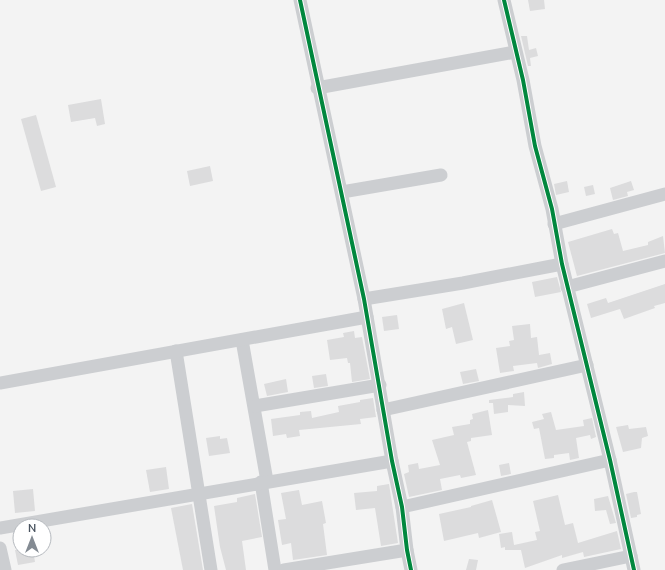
<svg xmlns="http://www.w3.org/2000/svg" width="665" height="570" font-family="'Nunito Sans',sans-serif">
<style>
.building{fill:#dcdcdd}
.lines{fill:none;stroke-linecap:round;stroke-linejoin:round}
.minor{stroke:#ccced1;stroke-width:13}
.cycleway-casing{stroke:#fff;stroke-width:6}
.cycleway{stroke:#00873e;stroke-width:4}
</style>
<rect width="100%" height="100%" fill="#f3f3f3"/>
<g class="building">
<polygon points="528,0 544,0 545,9 530,11"/>
<polygon points="521,36 527,36 529,50 536,48 538,56 530,58 531,66 528,66"/>
<polygon points="101,99 105,124 97,126 95,118 71,122 68,105"/>
<polygon points="36,115 56,187 41,191 21,119"/>
<polygon points="210,166 213,181 190,186 187,171"/>
<polygon points="567,181 569,192 556,195 554,184"/>
<polygon points="631,181 634,190 627,192 628,196 613,200 610,188"/>
<polygon points="593,185 595,194 586,196 584,187"/>
<polygon points="612,229 614,234 618,233 623,251 648,245 648,242 663,236 665,253 577,276 568,242"/>
<polygon points="557,277 561,292 535,297 532,282"/>
<polygon points="665,284 665,303 654,306 655,308 624,319 620,309 591,318 587,304 606,298 608,303"/>
<polygon points="464,303 473,340 456,344 452,327 446,329 442,309"/>
<polygon points="397,315 399,329 384,331 382,317"/>
<polygon points="530,324 531,338 537,337 539,355 550,353 552,364 538,368 537,363 513,366 514,371 500,373 496,348 510,346 509,341 514,340 512,326"/>
<polygon points="354,331 355,338 362,337 370,379 352,382 350,363 348,363 347,358 330,360 327,340 344,337 343,333"/>
<polygon points="476,369 479,381 463,384 460,372"/>
<polygon points="326,374 328,386 314,388 312,376"/>
<polygon points="286,379 288,392 267,396 264,384"/>
<polygon points="524,392 525,406 508,405 508,412 494,414 493,403 489,403 489,400 513,397 513,394"/>
<polygon points="373,398 376,417 360,419 361,424 299,430 300,436 287,438 286,434 273,436 271,419 300,415 300,412 311,411 312,418 339,412 338,406 360,402 360,400"/>
<polygon points="488,410 492,435 471,438 471,441 467,442 476,475 461,478 460,475 440,479 442,490 409,497 404,474 409,472 408,465 418,463 419,469 440,465 432,440 454,435 452,427 470,424 470,420 473,419 472,414"/>
<polygon points="551,412 556,430 584,426 583,420 592,418 596,437 591,439 590,435 576,438 579,458 570,460 569,453 554,455 554,458 545,459 539,428 534,429 532,422 544,419 542,414"/>
<polygon points="628,425 629,429 646,427 648,436 642,438 641,448 623,452 616,427"/>
<polygon points="220,436 220,439 227,438 230,453 209,456 206,438"/>
<polygon points="509,463 511,474 501,476 499,465"/>
<polygon points="166,467 169,489 150,492 146,470"/>
<polygon points="389,484 398,543 381,546 375,508 356,510 354,493 377,491 377,486"/>
<polygon points="33,489 35,511 15,513 13,491"/>
<polygon points="299,490 302,505 322,501 326,523 323,524 327,555 293,560 291,543 282,545 278,520 286,519 281,493"/>
<polygon points="634,492 637,492 641,514 637,515 637,517 631,518 626,494"/>
<polygon points="255,494 262,537 242,541 246,570 226,570 220,547 214,506 237,502 237,498"/>
<polygon points="558,495 565,525 573,523 578,543 617,531 621,549 584,557 583,552 562,558 562,555 525,568 521,550 505,550 505,547 501,548 499,534 512,532 514,545 537,540 535,532 540,531 533,501"/>
<polygon points="608,496 616,523 610,524 606,510 595,511 594,499"/>
<polygon points="492,500 501,532 479,538 478,533 444,541 439,514 471,507 471,506"/>
<polygon points="192,504 203,570 183,570 171,508"/>
<polygon points="15,550 33,550 35,562 18,565"/>
<polygon points="469,559 478,560 476,570 466,570"/>
</g>
<g class="lines">
<g class="minor">
<polyline points="300,0 364,299 392,461 402,507 407,550 411,570"/>
<polyline points="504,0 523,80 535,146 552,209 562,264 610,460 634,570"/>
<polyline points="317,88 515,52"/>
<polyline points="342,192 441,175"/>
<polyline points="554,224 665,194"/>
<polyline points="567,287 665,261"/>
<polyline points="364,299 463,283 562,264"/>
<polyline points="242,340 267,481"/>
<polyline points="176,351 211,570"/>
<polyline points="0,383 367,317"/>
<polyline points="255,406 380,385"/>
<polyline points="383,410 587,365"/>
<polyline points="261,482 275,570"/>
<polyline points="402,507 610,460"/>
<polyline points="0,528 392,461"/>
<polyline points="0,548 5,570"/>
<polyline points="284,570 407,550"/>
<polyline points="563,570 631,556"/>
</g>
<g class="cycleway-casing">
<g id="cycleway">
<polyline points="300,0 364,299 392,461 402,507 407,550 411,570"/>
<polyline points="504,0 523,80 535,146 552,209 562,264 610,460 634,570"/>
</g>
</g>
<use href="#cycleway" class="cycleway"/>
</g>
<g transform="translate(32 538)"><circle r="19" fill="#ffffff" stroke="#b6babf"/>
<path d="M0-3L7 15L0 10L-7 15Z" fill="#848b93"/>
<text y="-6" font-size="11" font-weight="bold" text-anchor="middle" fill="#49535f">N</text>
</g>
</svg>
